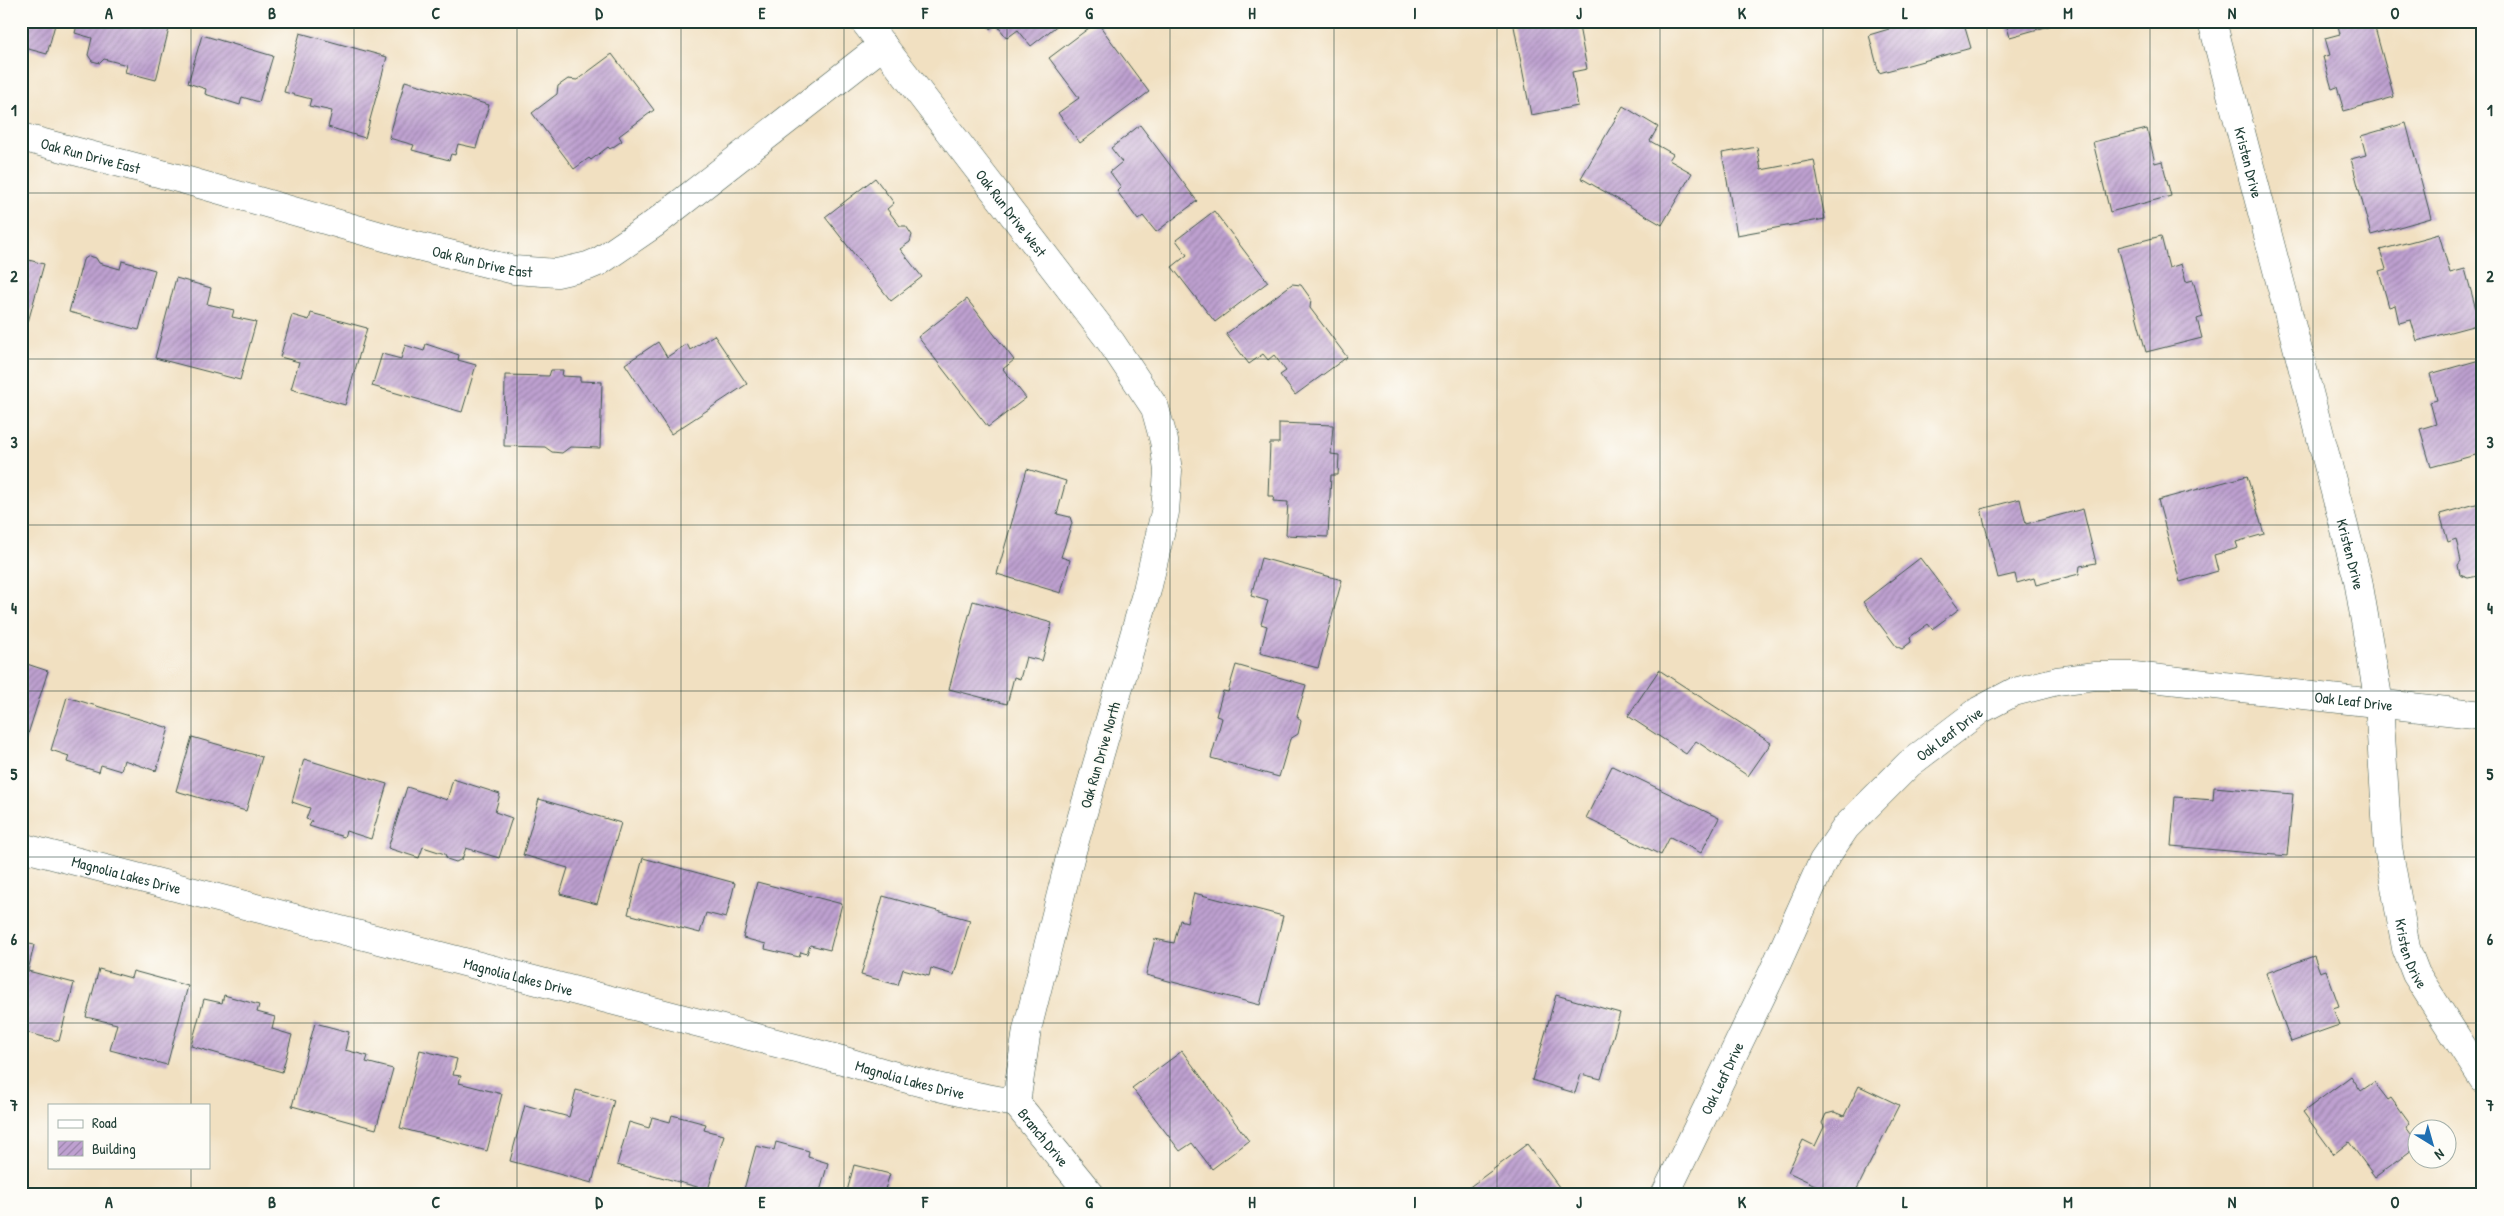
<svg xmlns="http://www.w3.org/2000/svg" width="2504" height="1216" font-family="'Patrick Hand',sans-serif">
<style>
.building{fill:url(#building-hatch)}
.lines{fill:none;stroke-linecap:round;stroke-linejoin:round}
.minor-casing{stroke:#3e5549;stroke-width:29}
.minor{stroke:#fff;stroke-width:28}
.grid{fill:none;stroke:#1f3d34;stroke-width:1;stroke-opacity:0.55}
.labels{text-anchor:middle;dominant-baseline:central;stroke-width:4;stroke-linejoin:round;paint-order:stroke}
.street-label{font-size:15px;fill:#1f3d34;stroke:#fdfcf7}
.neatline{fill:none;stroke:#1f3d34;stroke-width:2}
.grid-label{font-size:16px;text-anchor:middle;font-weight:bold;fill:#1f3d34}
</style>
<defs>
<pattern id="building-hatch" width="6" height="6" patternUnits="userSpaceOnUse" patternTransform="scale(1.25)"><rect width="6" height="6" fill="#bea0d0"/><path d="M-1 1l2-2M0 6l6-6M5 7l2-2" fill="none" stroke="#9a84aa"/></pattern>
</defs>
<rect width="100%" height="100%" fill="#fdfcf7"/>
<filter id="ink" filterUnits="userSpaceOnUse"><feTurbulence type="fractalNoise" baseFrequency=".02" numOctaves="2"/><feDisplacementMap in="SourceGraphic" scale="10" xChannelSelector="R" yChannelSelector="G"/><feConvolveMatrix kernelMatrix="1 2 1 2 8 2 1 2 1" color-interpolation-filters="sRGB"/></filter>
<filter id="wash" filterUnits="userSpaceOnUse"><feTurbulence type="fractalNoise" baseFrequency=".0096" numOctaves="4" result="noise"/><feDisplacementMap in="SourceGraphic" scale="20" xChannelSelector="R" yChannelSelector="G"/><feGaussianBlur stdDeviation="1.12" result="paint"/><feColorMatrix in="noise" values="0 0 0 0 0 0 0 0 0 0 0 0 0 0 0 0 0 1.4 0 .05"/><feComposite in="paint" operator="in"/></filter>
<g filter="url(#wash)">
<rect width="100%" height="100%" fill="#f1e0c1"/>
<g id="blocks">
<g class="building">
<polygon points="21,21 56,21 47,54 21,47"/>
<polygon points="78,21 171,21 156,80 125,72 127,65 104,59 100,63 92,61 88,55 92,38 75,33"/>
<polygon points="985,21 1057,21 1059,24 1031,46 1018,30 1007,38 996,24 990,29"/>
<polygon points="1513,21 1578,21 1587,69 1572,72 1578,106 1531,115"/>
<polygon points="1887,21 1963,21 1971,48 1879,73 1869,35 1889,29"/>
<polygon points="2005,21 2063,21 2063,22 2010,37"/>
<polygon points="2337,21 2373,21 2394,97 2344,111 2337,87 2332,89 2323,57 2330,55 2325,38 2340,34"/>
<polygon points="1097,22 1149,92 1080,143 1058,113 1079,98 1049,58"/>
<polygon points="300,33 387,57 365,138 328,127 332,111 309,106 311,99 284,92"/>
<polygon points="202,35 273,56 259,102 242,97 240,105 205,94 206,89 188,83"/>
<polygon points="612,54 654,110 619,136 622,141 610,149 608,147 591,160 589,158 574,169 532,113 557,94 558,86 568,79 577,80"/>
<polygon points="405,81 489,105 476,148 458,144 455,155 451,154 449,160 412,150 414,145 389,138"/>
<polygon points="1623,106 1658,127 1650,141 1673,154 1669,160 1692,173 1662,225 1581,178"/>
<polygon points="2406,123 2431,218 2371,235 2351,159 2366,155 2361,136"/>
<polygon points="1140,125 1197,201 1156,232 1143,216 1138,220 1117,191 1121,187 1110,172 1122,162 1111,148"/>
<polygon points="2147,129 2155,163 2162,161 2171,196 2110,212 2093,142"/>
<polygon points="1757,147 1761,170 1814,160 1825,219 1737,235 1722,153"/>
<polygon points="875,178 894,203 887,209 900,226 906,226 912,235 910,242 900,249 922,277 891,301 825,217"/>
<polygon points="1214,211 1268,282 1215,322 1172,267 1187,255 1176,240"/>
<polygon points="2439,234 2450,273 2465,269 2480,324 2417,341 2411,320 2399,323 2395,305 2389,307 2379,271 2386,269 2380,250"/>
<polygon points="2161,236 2169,268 2181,264 2186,282 2193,280 2203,317 2197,319 2202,338 2146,352 2118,247"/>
<polygon points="89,256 96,258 99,263 120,269 122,261 155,270 139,330 69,312 83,260"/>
<polygon points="21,258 44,264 28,322 21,321"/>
<polygon points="176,278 211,288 207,304 234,310 232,317 256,322 240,380 155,358"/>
<polygon points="1292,284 1301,285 1311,299 1310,308 1347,357 1295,395 1280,375 1286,371 1274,355 1268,360 1263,354 1249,364 1226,334"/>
<polygon points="967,299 1014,360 1003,369 1026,398 988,427 918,337"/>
<polygon points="311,313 367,328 345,405 291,389 299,362 280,357 292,315 309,320"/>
<polygon points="714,335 747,384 671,434 625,364 658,342 667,357 687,344 690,350"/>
<polygon points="426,344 459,355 458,360 476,365 462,412 372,386 382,354 401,359 405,345 424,351"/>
<polygon points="2483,359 2483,453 2431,467 2420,429 2436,424 2430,402 2437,400 2430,374"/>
<polygon points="551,370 563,370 562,376 580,377 580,381 602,382 600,448 570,447 562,453 552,452 545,447 504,446 505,375 549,376"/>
<polygon points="1279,423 1333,425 1331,454 1339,455 1338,475 1331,475 1328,537 1286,535 1288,502 1273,501 1274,496 1268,496 1270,443 1279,443"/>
<polygon points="1027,469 1066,481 1057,514 1070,517 1072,523 1061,557 1070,560 1061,593 997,574"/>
<polygon points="2247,476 2264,534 2236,542 2238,548 2214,555 2218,571 2180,582 2158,500"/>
<polygon points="2020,499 2026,524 2083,509 2096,563 2080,566 2079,574 2036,585 2034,578 2017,583 2015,574 1998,578 1981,509"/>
<polygon points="2483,502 2483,575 2468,578 2460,575 2458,565 2461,561 2456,539 2448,542 2440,514"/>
<polygon points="1261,558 1342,580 1318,668 1260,653 1267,626 1261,624 1268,601 1251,596"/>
<polygon points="1920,558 1959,609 1932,629 1928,624 1910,637 1911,642 1902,649 1896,646 1863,602"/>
<polygon points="973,601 1052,623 1042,661 1026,657 1020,679 1014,677 1007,704 949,689"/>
<polygon points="21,662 48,671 22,753 21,753"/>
<polygon points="1236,665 1306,685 1297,716 1301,721 1298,734 1290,739 1279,777 1211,758 1222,718 1216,716 1223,691 1228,692"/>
<polygon points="1659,670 1771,743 1748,776 1696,741 1686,754 1628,716"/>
<polygon points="67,697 169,728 156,771 124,760 121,771 101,765 99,772 67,762 69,756 51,750"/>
<polygon points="192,737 262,757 246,811 176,791"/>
<polygon points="304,759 387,784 371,839 346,831 344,837 309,826 312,821 306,819 310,808 292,802"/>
<polygon points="1612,766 1719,818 1701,853 1670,837 1661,855 1586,818"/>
<polygon points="453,779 500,794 495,812 512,818 499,858 466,848 462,859 456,862 447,859 445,854 423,847 419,858 388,848 407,787 447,800"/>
<polygon points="2214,787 2293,794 2287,856 2171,846 2175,797 2213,800"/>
<polygon points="539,799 621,823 597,904 560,894 568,868 523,855"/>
<polygon points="643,858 735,883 726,918 706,913 700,933 628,914"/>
<polygon points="757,882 842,904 830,950 810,945 807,954 801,952 799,957 765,949 766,944 743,938"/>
<polygon points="1194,893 1283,916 1260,1005 1146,975 1155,939 1174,943 1180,920 1187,922"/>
<polygon points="883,896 970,920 954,975 931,968 929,976 903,969 898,985 861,975"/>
<polygon points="21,942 34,945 28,971 74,983 59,1041 21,1031"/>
<polygon points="2314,956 2320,972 2326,970 2339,1006 2333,1008 2339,1025 2291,1042 2266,973"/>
<polygon points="99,969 131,978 133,971 188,986 167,1065 110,1050 117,1024 86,1017"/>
<polygon points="224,995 259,1005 257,1012 275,1017 272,1029 292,1035 282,1072 191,1046 204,999 222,1003"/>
<polygon points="1556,995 1620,1013 1601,1079 1581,1074 1575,1093 1532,1080"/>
<polygon points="315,1023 349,1032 345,1050 368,1056 366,1062 393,1069 376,1129 292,1106"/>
<polygon points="420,1050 457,1059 453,1075 461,1076 459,1083 502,1094 487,1151 400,1128"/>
<polygon points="1182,1051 1249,1141 1212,1169 1192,1143 1180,1151 1132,1088"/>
<polygon points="2351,1076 2361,1091 2374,1082 2388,1100 2391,1098 2410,1124 2406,1127 2416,1141 2416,1147 2375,1177 2349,1142 2334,1154 2303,1112"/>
<polygon points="1859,1086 1899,1105 1854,1195 1836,1195 1788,1172 1803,1140 1815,1146 1824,1127 1822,1123 1826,1114 1834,1112 1844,1116"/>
<polygon points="576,1090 614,1100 592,1183 510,1161 525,1105 569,1117"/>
<polygon points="672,1115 706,1124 704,1130 724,1135 708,1190 617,1165 629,1122 649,1128 652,1117 670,1122"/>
<polygon points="776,1142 809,1151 808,1157 828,1163 819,1195 743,1193 756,1146 774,1150"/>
<polygon points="1527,1144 1565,1195 1459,1195"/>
<polygon points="854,1165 890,1174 885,1189 905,1195 846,1195"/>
</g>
</g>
</g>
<g filter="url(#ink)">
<use href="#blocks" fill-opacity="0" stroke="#3e5549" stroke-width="1"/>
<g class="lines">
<g class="minor-casing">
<g id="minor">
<path id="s1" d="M 864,21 L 1111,342 L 1155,408 L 1164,441 L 1168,471 L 1165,512 L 1147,590 L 1070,858 L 1027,1030 L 1016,1103"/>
<path id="s2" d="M 2212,21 L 2358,580 L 2379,703 L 2388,847 L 2406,948 L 2416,974 L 2483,1079"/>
<path id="s3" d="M 21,137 L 185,180 L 409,244 L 514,270 L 557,273 L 588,266 L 600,261 L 654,224 L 883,45"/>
<path id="s4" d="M 21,847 L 842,1060 C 900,1078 957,1094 1016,1103"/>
<path id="s5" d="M 1016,1103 L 1091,1195"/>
<path id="s6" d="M 1665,1195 L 1773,972 L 1823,861 L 1846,827 L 1909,764 L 1980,710 L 2014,692 L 2057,681 L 2095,676 L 2134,676 L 2483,715"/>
</g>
</g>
<use href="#minor" class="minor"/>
</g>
</g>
<path class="grid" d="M 191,21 L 191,1105M 354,21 L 354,1195M 517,21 L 517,1195M 681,21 L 681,1195M 844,21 L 844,1195M 1007,21 L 1007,1195M 1170,21 L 1170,1195M 1334,21 L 1334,1195M 1497,21 L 1497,1195M 1660,21 L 1660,1195M 1823,21 L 1823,1195M 1987,21 L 1987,1195M 2150,21 L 2150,1195M 2313,21 L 2313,1195M 21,193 L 2483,193M 21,359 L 2483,359M 21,525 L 2483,525M 21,691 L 2483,691M 21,857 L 2483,857M 21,1023 L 2483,1023M 191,1167 L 191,1195"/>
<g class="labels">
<g class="street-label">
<text stroke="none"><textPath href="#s3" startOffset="72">Oak Run Drive East</textPath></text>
<text stroke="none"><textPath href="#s2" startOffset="146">Kristen Drive</textPath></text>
<text stroke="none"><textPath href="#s1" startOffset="242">Oak Run Drive West</textPath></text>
<text stroke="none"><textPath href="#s3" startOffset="478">Oak Run Drive East</textPath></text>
<text stroke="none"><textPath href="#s2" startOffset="551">Kristen Drive</textPath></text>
<text stroke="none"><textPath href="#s6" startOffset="970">Oak Leaf Drive</textPath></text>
<text stroke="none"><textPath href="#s6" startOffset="550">Oak Leaf Drive</textPath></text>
<text transform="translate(1100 755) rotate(-74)">Oak Run Drive North</text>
<text stroke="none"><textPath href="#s4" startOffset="109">Magnolia Lakes Drive</textPath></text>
<text stroke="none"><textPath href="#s2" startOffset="956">Kristen Drive</textPath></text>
<text stroke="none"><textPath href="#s4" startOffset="514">Magnolia Lakes Drive</textPath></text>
<text stroke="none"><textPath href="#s6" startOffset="130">Oak Leaf Drive</textPath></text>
<text stroke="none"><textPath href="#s4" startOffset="919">Magnolia Lakes Drive</textPath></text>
<text stroke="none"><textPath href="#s5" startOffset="44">Branch Drive</textPath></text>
</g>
</g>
<rect width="2504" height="1216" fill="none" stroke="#fdfcf7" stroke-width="55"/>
<rect x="48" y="1104" width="162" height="65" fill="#fdfcf7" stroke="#a4b0a9"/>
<rect x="58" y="1120" width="25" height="8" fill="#ffffff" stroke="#a4b0a9"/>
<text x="92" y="1128" font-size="15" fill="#1f3d34">Road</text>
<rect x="58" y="1141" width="25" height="15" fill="url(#building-hatch)" stroke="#a4b0a9"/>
<text x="92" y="1154" font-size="15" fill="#1f3d34">Building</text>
<g transform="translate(2432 1144) rotate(143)"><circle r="24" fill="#fdfcf7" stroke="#a4b0a9"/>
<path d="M0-4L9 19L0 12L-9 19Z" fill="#1f6fb2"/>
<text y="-8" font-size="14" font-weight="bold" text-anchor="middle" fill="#1f3d34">N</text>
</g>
<rect x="28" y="28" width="2448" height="1160" class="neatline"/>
<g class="grid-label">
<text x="109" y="19">A</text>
<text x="272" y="19">B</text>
<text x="436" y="19">C</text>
<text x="599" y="19">D</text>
<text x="762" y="19">E</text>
<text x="925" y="19">F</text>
<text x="1089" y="19">G</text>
<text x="1252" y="19">H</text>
<text x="1415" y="19">I</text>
<text x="1579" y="19">J</text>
<text x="1742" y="19">K</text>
<text x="1905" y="19">L</text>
<text x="2068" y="19">M</text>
<text x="2232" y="19">N</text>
<text x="2395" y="19">O</text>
<text x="14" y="116">1</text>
<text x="2490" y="116">1</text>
<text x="14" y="282">2</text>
<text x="2490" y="282">2</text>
<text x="14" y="448">3</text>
<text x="2490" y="448">3</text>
<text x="14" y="614">4</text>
<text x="2490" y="614">4</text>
<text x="14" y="780">5</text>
<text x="2490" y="780">5</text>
<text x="14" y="945">6</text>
<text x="2490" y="945">6</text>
<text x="14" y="1111">7</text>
<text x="2490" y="1111">7</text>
<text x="109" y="1208">A</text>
<text x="272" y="1208">B</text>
<text x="436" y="1208">C</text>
<text x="599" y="1208">D</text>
<text x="762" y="1208">E</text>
<text x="925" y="1208">F</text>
<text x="1089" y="1208">G</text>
<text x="1252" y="1208">H</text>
<text x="1415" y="1208">I</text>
<text x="1579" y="1208">J</text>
<text x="1742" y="1208">K</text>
<text x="1905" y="1208">L</text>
<text x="2068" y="1208">M</text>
<text x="2232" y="1208">N</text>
<text x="2395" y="1208">O</text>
</g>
</svg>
